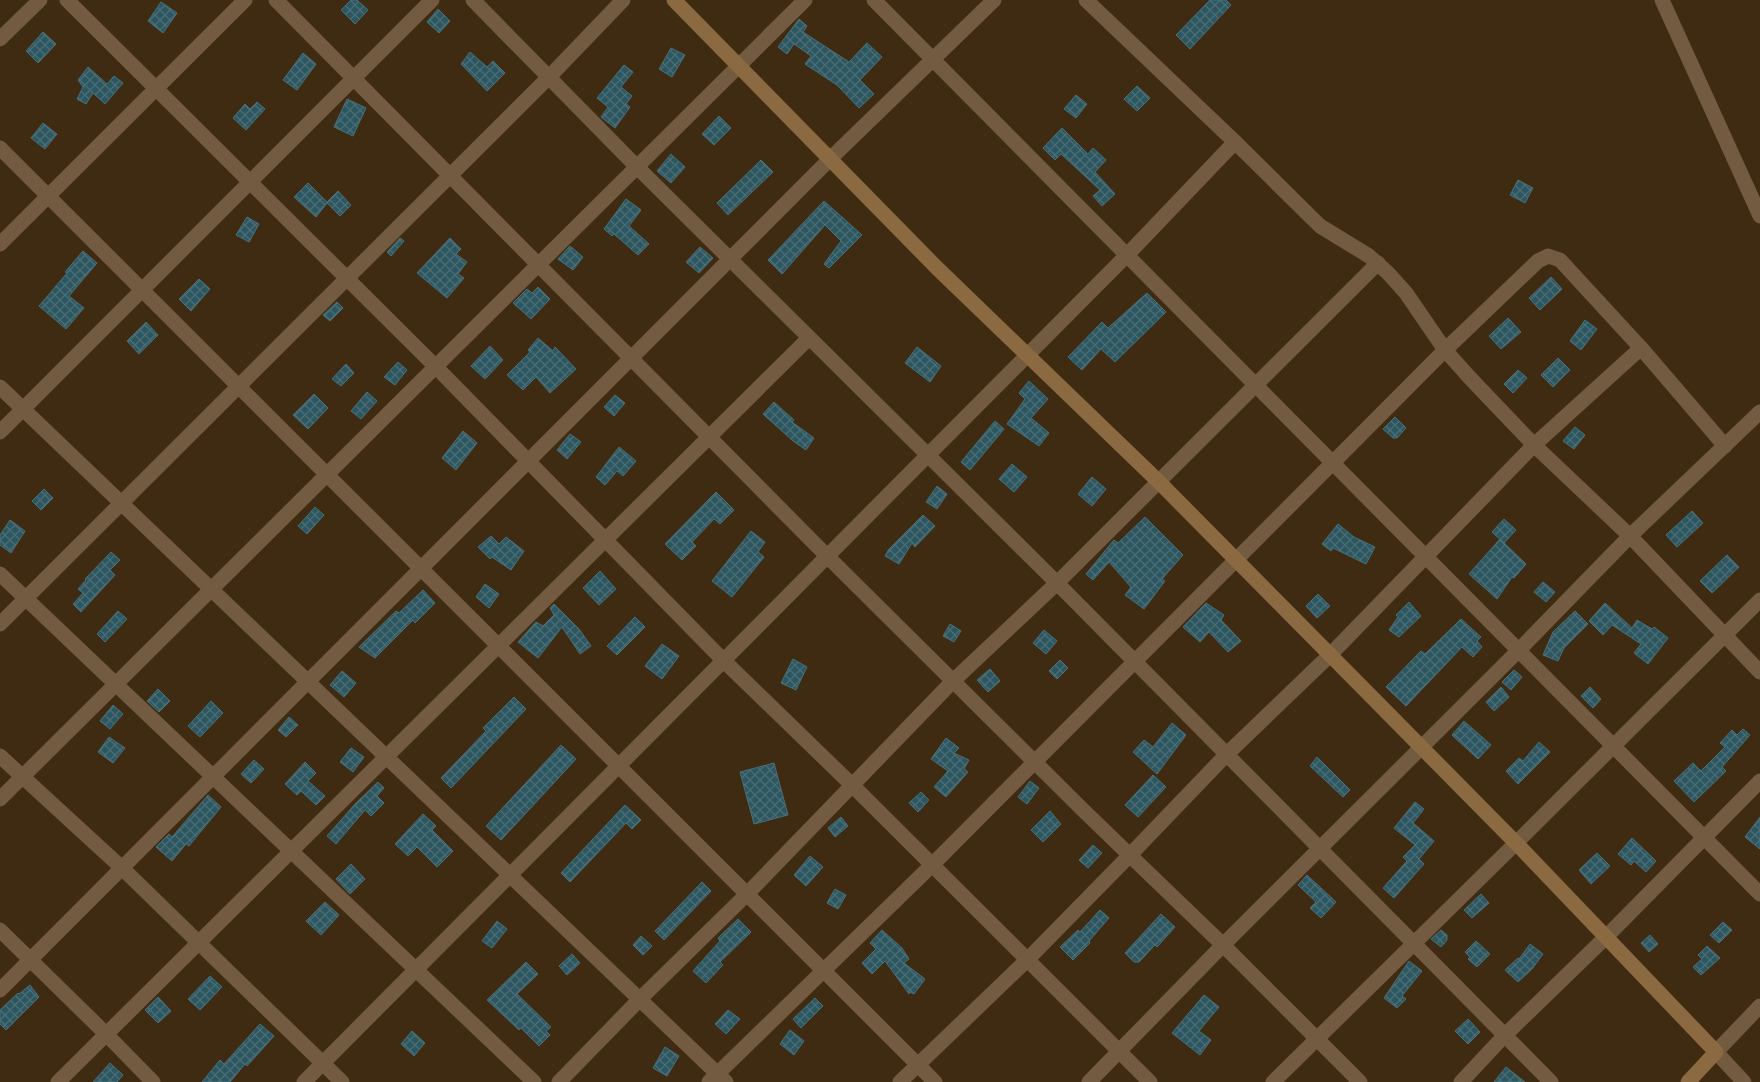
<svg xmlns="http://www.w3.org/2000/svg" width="1760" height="1082" font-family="'Open Sans',sans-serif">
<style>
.building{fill:url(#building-cross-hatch);stroke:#46707b}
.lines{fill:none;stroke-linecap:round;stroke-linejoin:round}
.street{stroke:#725b40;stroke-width:15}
.secondary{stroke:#8c6a41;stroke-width:15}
</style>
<defs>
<pattern id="building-cross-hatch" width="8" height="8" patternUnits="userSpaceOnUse" patternTransform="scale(1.25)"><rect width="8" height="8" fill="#2c5660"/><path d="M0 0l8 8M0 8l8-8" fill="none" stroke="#4b6e76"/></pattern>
</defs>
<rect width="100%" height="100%" fill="#3f2b11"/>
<g class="building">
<polygon points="351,0 357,0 368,10 355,24 341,10"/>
<polygon points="1210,0 1226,0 1231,5 1190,49 1176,35"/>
<polygon points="161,2 177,13 163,33 148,21"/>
<polygon points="438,9 450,21 439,33 427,22"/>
<polygon points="799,19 807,26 803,32 849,62 867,43 882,57 860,80 874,94 859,108 837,85 805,64 811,56 794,44 787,54 778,47"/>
<polygon points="43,32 56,44 38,63 26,51"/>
<polygon points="671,48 685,55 672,77 659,69"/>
<polygon points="470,52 487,67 493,61 505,73 487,91 461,64"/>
<polygon points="303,53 316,64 297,90 283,80"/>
<polygon points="624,65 633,72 621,87 632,96 626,104 630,107 615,128 601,117 608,107 597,98"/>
<polygon points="88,67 107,84 114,76 123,83 105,104 93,93 86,104 77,99 83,87 78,80"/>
<polygon points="1137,86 1150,98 1137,111 1124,99"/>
<polygon points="1076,95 1087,104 1076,118 1064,109"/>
<polygon points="347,99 366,108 353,136 334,127"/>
<polygon points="257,102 265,109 246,130 233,118 245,104 250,109"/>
<polygon points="719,116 731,128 714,145 702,134"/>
<polygon points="43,123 57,134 45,149 31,138"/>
<polygon points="1062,128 1088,154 1093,148 1106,160 1095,172 1115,194 1102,206 1093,196 1100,190 1061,154 1055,160 1043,148"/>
<polygon points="671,154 685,167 671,183 657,171"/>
<polygon points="761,160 773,172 728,215 717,203"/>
<polygon points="1518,180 1533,188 1525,203 1510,195"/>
<polygon points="308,183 327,202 338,191 351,205 340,216 327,203 316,217 294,197"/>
<polygon points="626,199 641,210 629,226 649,244 638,255 614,234 612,236 604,229"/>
<polygon points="824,201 862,235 829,268 824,264 841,241 825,225 782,274 768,260"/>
<polygon points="247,217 259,224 249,242 236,235"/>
<polygon points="400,238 404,241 391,256 387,252"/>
<polygon points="450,238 461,249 456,254 467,262 458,274 464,278 447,298 417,273"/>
<polygon points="570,246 583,257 573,270 558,259"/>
<polygon points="700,247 713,258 699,273 686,262"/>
<polygon points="83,251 97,263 69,296 84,308 66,329 39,306 67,273 65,272"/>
<polygon points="1551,277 1562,289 1540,310 1529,298"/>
<polygon points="199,279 210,289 191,311 179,299"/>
<polygon points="538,287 550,299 531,319 513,303 527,289 532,293"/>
<polygon points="1147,293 1166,312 1115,362 1101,349 1082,370 1068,357 1102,322 1108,328"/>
<polygon points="337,302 343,308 330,321 323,315"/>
<polygon points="1508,318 1521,332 1501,349 1489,336"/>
<polygon points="1585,320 1597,329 1581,350 1570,341"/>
<polygon points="146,322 158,335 139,354 127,341"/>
<polygon points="538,338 553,351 555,347 576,369 550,393 536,377 523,390 507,375 530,352 528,350"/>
<polygon points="490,346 503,360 485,379 471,366"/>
<polygon points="917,347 941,366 930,382 905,363"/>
<polygon points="1558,358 1570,370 1553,387 1541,375"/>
<polygon points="398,362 407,370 395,385 384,377"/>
<polygon points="346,364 354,373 341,386 332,379"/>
<polygon points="1518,370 1527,378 1513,393 1504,384"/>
<polygon points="1029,381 1048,399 1031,418 1049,433 1039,446 1007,424 1025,399 1019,393"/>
<polygon points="367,392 377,401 361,419 351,411"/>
<polygon points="314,394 328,408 308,429 293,415"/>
<polygon points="615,395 625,403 614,416 604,407"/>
<polygon points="774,402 794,420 792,422 814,438 806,450 793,441 763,414"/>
<polygon points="1395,417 1406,428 1397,438 1393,438 1383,429"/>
<polygon points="995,421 1004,429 970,470 961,462"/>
<polygon points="1575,427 1585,435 1574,449 1563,441"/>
<polygon points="463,431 477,443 456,470 442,458"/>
<polygon points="570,434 581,442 567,459 557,450"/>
<polygon points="619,447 636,461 623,476 617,471 605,485 596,477"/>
<polygon points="1012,464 1027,477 1014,492 999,479"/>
<polygon points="1092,477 1106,489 1092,506 1078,494"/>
<polygon points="937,486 947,494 937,509 926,502"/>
<polygon points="44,489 53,498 41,510 32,501"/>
<polygon points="716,492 734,510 720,524 714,519 692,542 696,546 682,560 665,544"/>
<polygon points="315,507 324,515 307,534 298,526"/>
<polygon points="1692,511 1703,523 1677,547 1666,535"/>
<polygon points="923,515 935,526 915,547 912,543 899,564 885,556 889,549"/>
<polygon points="1145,517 1183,555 1162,579 1165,581 1144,609 1125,595 1131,587 1109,562 1093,580 1086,574 1114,540 1118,543"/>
<polygon points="1504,519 1516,530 1504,543 1492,532"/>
<polygon points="10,520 25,531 11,553 0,545 0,535"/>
<polygon points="1338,524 1354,537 1375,547 1366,564 1333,548 1331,551 1322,544"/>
<polygon points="751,531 765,542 758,552 764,557 732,597 712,581"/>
<polygon points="491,536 499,544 506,537 524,551 511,570 492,557 490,559 478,547"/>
<polygon points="1500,539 1526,564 1514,578 1512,577 1497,599 1469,574"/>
<polygon points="111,552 120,560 110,570 115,575 81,612 73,604 83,593 78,589 86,580 85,579"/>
<polygon points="1727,555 1739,567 1712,593 1700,581"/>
<polygon points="600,571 616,589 599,605 583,588"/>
<polygon points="1543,582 1555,592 1546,602 1534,592"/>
<polygon points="485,584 499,594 489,608 476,597"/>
<polygon points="423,590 435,603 415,623 413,620 375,658 359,647 396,611 399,613"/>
<polygon points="1318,594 1330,606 1317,618 1306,606"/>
<polygon points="1409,602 1421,616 1399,637 1389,630 1398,617 1396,615"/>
<polygon points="1206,603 1224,615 1221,620 1241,641 1228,652 1209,632 1200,642 1183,627"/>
<polygon points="1605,603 1632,628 1637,620 1652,629 1654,627 1668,638 1648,664 1634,653 1641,644 1612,625 1603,635 1589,621"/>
<polygon points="554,604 579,629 591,646 580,654 562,627 538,658 518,642 536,622 543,626 554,615 550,608"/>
<polygon points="118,611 127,619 105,642 97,634"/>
<polygon points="1575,611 1588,624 1564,648 1558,661 1543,655 1553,632"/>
<polygon points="635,617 645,627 617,655 607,646"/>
<polygon points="1461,619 1481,637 1477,641 1482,647 1473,657 1462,647 1406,706 1386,687 1421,651 1425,654"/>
<polygon points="950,624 961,631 954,642 943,636"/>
<polygon points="1044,630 1057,641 1046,654 1033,643"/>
<polygon points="662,644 679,656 662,679 645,666"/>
<polygon points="793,659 807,667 796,690 781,683"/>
<polygon points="1060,660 1068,668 1057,679 1049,671"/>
<polygon points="990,669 1000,681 988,692 977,680"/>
<polygon points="1514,670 1522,677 1511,690 1502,682"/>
<polygon points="342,671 356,683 344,697 330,685"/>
<polygon points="1501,687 1509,697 1494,711 1486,702"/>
<polygon points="1590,687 1601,699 1593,708 1581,696"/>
<polygon points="158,689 170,701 159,712 147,701"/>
<polygon points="514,697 526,709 451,788 441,778 486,731 483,728"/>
<polygon points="211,701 223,713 200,737 188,726"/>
<polygon points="113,705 123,714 110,729 100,721"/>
<polygon points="289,717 298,725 286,737 278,730"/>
<polygon points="1464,721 1491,745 1478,759 1452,735"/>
<polygon points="1172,723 1186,735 1157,774 1133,752 1144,740 1153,747"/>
<polygon points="1743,729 1750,735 1722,767 1726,771 1694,802 1674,781 1693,763 1701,771 1725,747 1720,743 1732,730 1737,735"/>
<polygon points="109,737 125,748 113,763 98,752"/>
<polygon points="946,738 959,748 954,753 969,760 964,769 968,772 946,797 934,787 948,771 931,759"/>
<polygon points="1539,742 1550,752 1518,784 1506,771 1519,758 1523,761"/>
<polygon points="561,745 576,759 501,840 486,826"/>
<polygon points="351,748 364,757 353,772 340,762"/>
<polygon points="1317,757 1350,790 1343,797 1310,766"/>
<polygon points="254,760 264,769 251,783 241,774"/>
<polygon points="305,762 316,773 308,781 325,796 316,805 301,791 297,795 285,784"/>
<polygon points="774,763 788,815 754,824 740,772"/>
<polygon points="1153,775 1166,787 1138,817 1125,805"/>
<polygon points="1030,781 1039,788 1027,804 1018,797"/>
<polygon points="378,782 384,788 377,796 384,803 371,816 365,810 336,844 327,836 356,803"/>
<polygon points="921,792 929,800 918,812 909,803"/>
<polygon points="208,795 221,807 189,846 186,844 172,861 156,847 169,834 172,837"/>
<polygon points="1415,802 1424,809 1413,823 1434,841 1419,859 1424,864 1394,898 1383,888 1407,861 1403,857 1415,845 1394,828"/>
<polygon points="625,805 641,820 632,829 626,823 570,882 561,873"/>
<polygon points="1050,811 1061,824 1043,842 1031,830"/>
<polygon points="423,814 436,826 432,830 453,851 437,867 417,847 408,856 395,844"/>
<polygon points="841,817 848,826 835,837 828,828"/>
<polygon points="1760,817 1760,849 1745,837"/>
<polygon points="1632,838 1656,861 1646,872 1634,861 1631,865 1618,854"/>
<polygon points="1093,845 1102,853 1088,868 1079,860"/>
<polygon points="1597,853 1610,866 1591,884 1579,870"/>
<polygon points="810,856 823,867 806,886 794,875"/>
<polygon points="351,864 365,879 350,894 336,879"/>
<polygon points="1307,875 1336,902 1321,918 1310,908 1316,902 1298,885"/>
<polygon points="702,882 711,891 664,940 655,931"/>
<polygon points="835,889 846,895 838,909 827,903"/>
<polygon points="1481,894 1489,903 1472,918 1464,910"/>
<polygon points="325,902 339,915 321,935 306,921"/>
<polygon points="1100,910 1109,918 1089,941 1090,943 1073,960 1060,947 1078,930 1080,932"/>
<polygon points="1161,914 1175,927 1157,947 1155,945 1139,962 1134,962 1125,953"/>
<polygon points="738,919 751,932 720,962 723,965 706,983 693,971 720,941 718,938"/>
<polygon points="497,921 507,929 492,948 482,941"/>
<polygon points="1723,922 1732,930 1719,943 1710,935"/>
<polygon points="882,930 902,948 909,959 904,963 925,979 914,994 910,992 909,994 885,961 872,974 862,963 876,949 870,943"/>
<polygon points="1441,930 1447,935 1447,940 1441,947 1431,939"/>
<polygon points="1650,935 1658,944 1649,952 1641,943"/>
<polygon points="641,936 652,946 643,955 633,945"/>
<polygon points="1476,941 1490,954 1477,967 1468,959 1470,957 1465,952"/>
<polygon points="1530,944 1543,954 1532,969 1518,982 1505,970 1518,958 1519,959"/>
<polygon points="1707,946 1720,958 1701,975 1693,967 1702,959 1698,955"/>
<polygon points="572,954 580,963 567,975 559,966"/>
<polygon points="1409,961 1422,971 1402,996 1406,999 1397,1008 1384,998"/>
<polygon points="526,962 538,974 517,994 551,1027 546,1031 550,1035 539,1046 521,1028 519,1030 487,1000"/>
<polygon points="210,976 222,987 200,1010 188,999"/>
<polygon points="30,985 39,997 6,1030 0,1024 0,1010 18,993 19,994"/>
<polygon points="1204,995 1219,1007 1199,1031 1211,1040 1200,1055 1172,1033"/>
<polygon points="158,997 171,1011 158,1023 145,1010"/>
<polygon points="815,998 823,1006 801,1028 793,1019"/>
<polygon points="728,1010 740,1019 726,1034 715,1024"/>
<polygon points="1468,1019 1480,1032 1468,1044 1455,1031"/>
<polygon points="260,1024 274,1036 247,1066 245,1064 230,1082 202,1082 220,1060 224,1064"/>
<polygon points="790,1030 804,1041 794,1055 780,1044"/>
<polygon points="412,1031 425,1043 414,1056 401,1044"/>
<polygon points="665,1047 679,1056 667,1076 653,1068"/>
<polygon points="110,1063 123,1075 117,1082 93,1082"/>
<polygon points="1506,1067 1525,1082 1494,1082"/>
</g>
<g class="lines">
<g class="street">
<polyline points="67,0 435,366 723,660 852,785 1150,1082"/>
<polyline points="276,0 827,556 1084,811 1223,945 1360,1082"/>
<polyline points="473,0 636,166 1057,583 1551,1082"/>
<polyline points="874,0 1760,894"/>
<polyline points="1086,0 1235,142 1320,226 1369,256 1388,273 1406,293 1445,350 1470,378 1534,445 1630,536 1760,672"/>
<polyline points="1662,0 1760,216"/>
<polyline points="0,39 40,0"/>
<polyline points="0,148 935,1082"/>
<polyline points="0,244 245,0"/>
<polyline points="0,387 726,1082"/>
<polyline points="0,432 432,0"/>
<polyline points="0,574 534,1082"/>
<polyline points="0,624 549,77 623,0"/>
<polyline points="0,756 122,868 342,1082"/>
<polyline points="0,799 805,0"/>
<polyline points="0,930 106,1034 153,1082"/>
<polyline points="0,990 831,158 994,0"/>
<polyline points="58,1082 809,338"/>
<polyline points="304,1082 1127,255 1235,142"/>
<polyline points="559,1082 640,999 747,894 953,681 1057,583 1378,263"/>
<polyline points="709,1082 932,865 1445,350 1538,261 1548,256 1560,260 1641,348 1725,446"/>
<polyline points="900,1082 1027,960 1130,855 1226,755 1330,655 1534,445 1641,348"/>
<polyline points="1089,1082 1223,945 1519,650 1630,536 1760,412"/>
<polyline points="1273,1082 1516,843 1760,600"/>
<polyline points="1461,1082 1504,1036 1606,937 1760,781"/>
<polyline points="1744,1082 1716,1052 1760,1006"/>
</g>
<polyline class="secondary" points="674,0 937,268 1158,481 1355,680 1516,843 1716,1052 1688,1082"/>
</g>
</svg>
